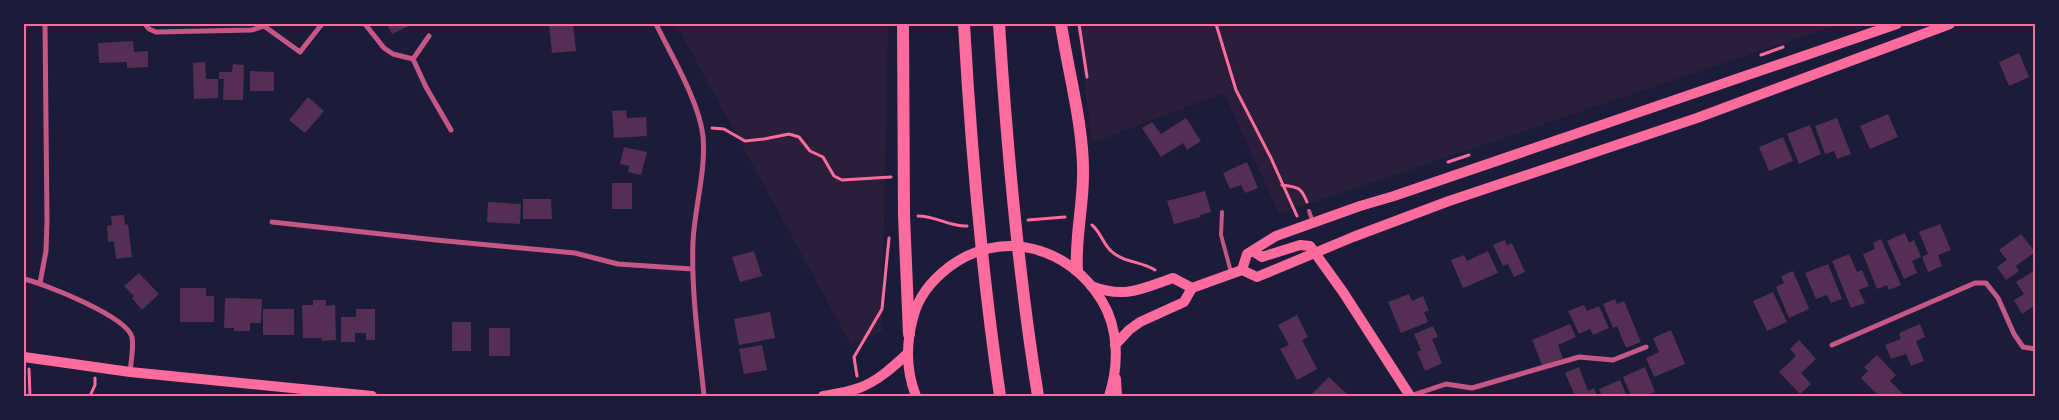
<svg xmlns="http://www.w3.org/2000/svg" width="2059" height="420" font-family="Commissioner,sans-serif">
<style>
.green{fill:#2a1e3b}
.building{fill:#542f53}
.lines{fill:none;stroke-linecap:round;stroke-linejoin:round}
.path{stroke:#ff6b9d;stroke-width:3}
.service{stroke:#c65784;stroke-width:4}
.minor{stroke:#c65784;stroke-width:5}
.secondary{stroke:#ff6b9d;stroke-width:10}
.trunk{stroke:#ff6b9d;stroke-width:12}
.neatline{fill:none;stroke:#ff6b9d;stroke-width:2}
</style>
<rect width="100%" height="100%" fill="#1b1b3a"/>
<g class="green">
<polygon points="676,24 888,24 882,331 851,345"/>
<polygon points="1077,24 1840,24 1279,214 1224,93 1092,143"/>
</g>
<g class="building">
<polygon points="387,24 408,24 409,26 392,34"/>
<polygon points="549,24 573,24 576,51 552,53"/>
<polygon points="133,41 134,52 148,51 148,67 127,68 127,62 99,63 98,43"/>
<polygon points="2019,53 2029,77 2009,86 1999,62"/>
<polygon points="205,62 206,79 218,79 218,98 194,99 193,63"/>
<polygon points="233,64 244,65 243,100 223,100 224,79 219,79 219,72 232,72"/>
<polygon points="250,71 274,72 274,91 250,91"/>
<polygon points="308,97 324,111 305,133 289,120"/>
<polygon points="626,110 627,118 646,117 647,136 614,138 612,111"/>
<polygon points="1888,114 1898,137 1870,149 1860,126"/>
<polygon points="1186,118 1201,141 1187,150 1183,143 1161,157 1142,128 1152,122 1161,134"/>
<polygon points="1837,118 1851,154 1837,159 1834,151 1825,154 1815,126"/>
<polygon points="1810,125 1821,154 1799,164 1787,134"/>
<polygon points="1783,137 1793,161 1769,171 1759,147"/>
<polygon points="624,147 647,152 641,175 628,172 629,166 620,164"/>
<polygon points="1247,162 1258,188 1245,193 1241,185 1230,189 1223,173"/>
<rect x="612" y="183" width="20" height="26"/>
<polygon points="1205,191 1211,212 1200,215 1201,217 1174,224 1167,201"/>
<polygon points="523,199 551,199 552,219 523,219"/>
<polygon points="488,202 521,204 520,224 487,222"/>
<polygon points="124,215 125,225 128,224 132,257 116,259 114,241 108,242 107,226 112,225 111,216"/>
<polygon points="1940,224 1951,250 1938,255 1942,266 1928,272 1922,257 1928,254 1919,232"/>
<polygon points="1905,233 1909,243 1914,240 1921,257 1912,261 1917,273 1904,279 1887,241"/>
<polygon points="2021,234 2035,252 2016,266 2019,271 2006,280 1997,267 2007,260 1999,250"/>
<polygon points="1881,239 1901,285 1889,290 1887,285 1877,289 1863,254 1875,249 1873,243"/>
<polygon points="1505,240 1507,245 1512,243 1525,272 1514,277 1508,264 1503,266 1493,245"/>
<polygon points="754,251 762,276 740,282 732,257"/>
<polygon points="1488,251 1498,273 1463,288 1451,260 1464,255 1467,261"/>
<polygon points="1849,254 1857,272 1862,270 1869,286 1859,290 1865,303 1851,308 1832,261"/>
<polygon points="1828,264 1842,299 1831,303 1827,295 1816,299 1805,273"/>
<polygon points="2035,270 2035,298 2033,299 2035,305 2022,314 2014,300 2024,294 2016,282"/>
<polygon points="1793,271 1809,309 1789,318 1776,287 1784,283 1781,276"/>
<polygon points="139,273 159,294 142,310 132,298 134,296 124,286"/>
<polygon points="180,288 206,288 206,296 214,296 214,322 180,322"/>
<polygon points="1773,292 1787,322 1767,331 1753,301"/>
<polygon points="1409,294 1412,301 1423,296 1429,311 1424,312 1428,322 1401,333 1388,302"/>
<polygon points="225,298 262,299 261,323 250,323 250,331 234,331 234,328 224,328"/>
<polygon points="1615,299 1617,304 1624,301 1641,342 1626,348 1617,326 1613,328 1603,304"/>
<polygon points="313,300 326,300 326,306 335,305 336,340 322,341 322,338 303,338 302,305 313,305"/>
<polygon points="1584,305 1587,311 1599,306 1609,328 1593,335 1590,329 1579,334 1568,311"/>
<rect x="263" y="309" width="31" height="26"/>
<polygon points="356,309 375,309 375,340 366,340 366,333 355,333 355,342 341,342 341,317 356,317"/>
<polygon points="770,312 775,338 739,345 734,319"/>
<polygon points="1297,315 1308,337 1302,340 1317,369 1297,380 1280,349 1289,345 1278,325"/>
<rect x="452" y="322" width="19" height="29"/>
<polygon points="1570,324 1576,337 1558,345 1563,358 1543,367 1532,340"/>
<polygon points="1920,324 1925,337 1916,341 1924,361 1911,366 1906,354 1891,359 1885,345 1901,339 1899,333"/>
<polygon points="1433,326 1438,337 1432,339 1442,363 1425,371 1417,352 1421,350 1414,334"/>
<rect x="489" y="328" width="21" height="28"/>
<polygon points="1671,330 1685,364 1654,377 1646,358 1659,352 1653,338"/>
<polygon points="1799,340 1816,359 1801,373 1811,384 1800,394 1779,372 1796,356 1790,349"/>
<polygon points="762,345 767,370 744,374 739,349"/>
<polygon points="1877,355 1896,375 1890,381 1905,396 1879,396 1861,378 1868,371 1864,367"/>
<polygon points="1579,367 1588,391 1594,388 1597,396 1575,396 1565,373"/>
<polygon points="1645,367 1655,392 1644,396 1631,396 1623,377"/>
<polygon points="1329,377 1349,396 1311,395"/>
<polygon points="1620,380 1627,396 1602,396 1599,389"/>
</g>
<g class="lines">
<g class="path">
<polyline points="1079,24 1087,77"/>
<polyline points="1216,24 1236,90 1271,158 1297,216"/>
<polyline points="1761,55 1783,47"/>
<polyline points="712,128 724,129 745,141 764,139 789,134 799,137 810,151 823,157 834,176 842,180 891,177"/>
<polyline points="1448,162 1469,155"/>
<path d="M 1282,185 C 1298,187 1301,187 1307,202"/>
<path d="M 918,216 C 936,216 950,227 967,226"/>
<polyline points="1028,220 1065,217"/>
<path d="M 1092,225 C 1100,231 1103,244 1111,251 C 1124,263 1141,261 1155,270"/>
<polyline points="29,369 30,396"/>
<polyline points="857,376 854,357 882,309 889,238"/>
<polyline points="90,396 95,385 95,378"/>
</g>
<g class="service">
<polyline points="1309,211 1313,222"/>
<polyline points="1222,212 1221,235 1231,272"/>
</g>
<g class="minor">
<polyline points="145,24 149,29 156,32 252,30 264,26 263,24"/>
<polyline points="365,24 384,48 393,54 413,59"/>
<path d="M 656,24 C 671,55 699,101 703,136 C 706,171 695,206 693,241 C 691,293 699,345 704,396"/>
<polyline points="264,26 300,52 322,24"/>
<polyline points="429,36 413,59 426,87 451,130"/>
<polyline points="272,222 436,240 575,253 618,264 692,269"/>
<path d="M 24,279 C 45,284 126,316 132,337 C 134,347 131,361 130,372"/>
<polyline points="40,283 46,251 47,220 45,24"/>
<polyline points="1832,345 1975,283 1986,283 1998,298 2014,334 2023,347 2035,349"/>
<polyline points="1410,396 1446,384 1472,388 1579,357 1613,360 1646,347"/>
</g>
<g class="secondary">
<polyline points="1254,252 1262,257 1300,245 1310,246 1343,292 1410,396"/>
<polyline points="1242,270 1247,254 1276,236 1360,206 1394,196 1897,24"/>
<path d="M 1091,286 C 1125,299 1141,289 1173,278 L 1192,288"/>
<polyline points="1115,345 1129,330 1140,322 1184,302 1192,288 1242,270 1257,277 1353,237 1449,201 1697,118 1950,24"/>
<polyline points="24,357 130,372 372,396"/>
<path d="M 823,396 C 835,394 848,392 859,388 C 878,381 893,367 908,353"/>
<path d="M 916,396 C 906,371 906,344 913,318 C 918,297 932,280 949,267 C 1001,228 1069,246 1102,301 C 1119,329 1119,366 1109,396"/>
</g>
<g class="trunk">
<polyline points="903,24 904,216 909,334"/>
<path d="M 964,24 C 971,149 982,273 1000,396"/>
<path d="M 999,24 C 1007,148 1018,273 1038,396"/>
<path d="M 1061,24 C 1068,71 1084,128 1083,175 C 1083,207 1075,238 1077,270"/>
<polyline points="1115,379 1116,396"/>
</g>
</g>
<rect width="2059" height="420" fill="none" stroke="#1b1b3a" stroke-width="50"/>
<rect x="25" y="25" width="2009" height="370" class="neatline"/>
</svg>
